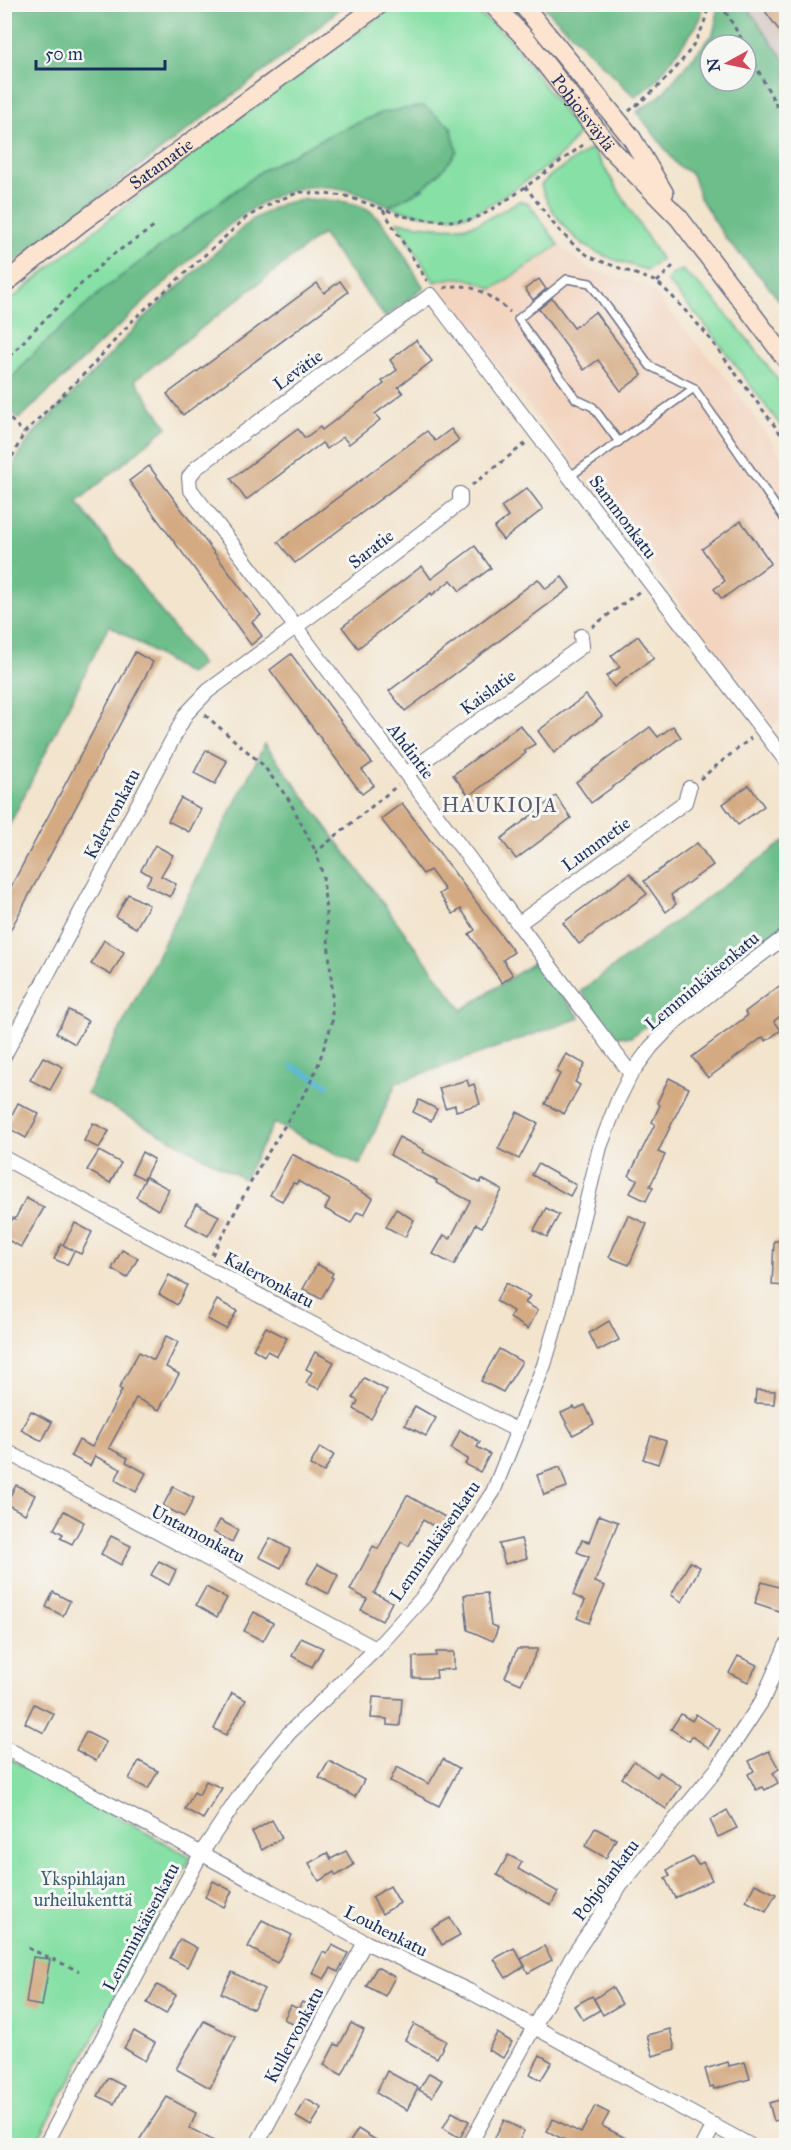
<svg xmlns="http://www.w3.org/2000/svg" width="791" height="2150" font-family="'IM FELL Great Primer',serif">
<style>
.built{fill:#f3d4bf}
.industrial{fill:#cfc0bb}
.green{fill:#87e0a5;stroke:#518882;stroke-width:1.5}
.forest{fill:#6dbe8a;stroke:#447674;stroke-width:1.5;fill-rule:evenodd}
.lines{fill:none;stroke-linecap:round;stroke-linejoin:round}
.stream{stroke:#5cb9da;stroke-width:5}
.building{fill:#d4aa83}
.lane-casing{stroke:#676e85;stroke-width:10}
.street-casing{stroke:#676e85;stroke-width:16}
.secondary-casing{stroke:#676e85;stroke-width:21}
.path{stroke:#676e85;stroke-width:3;stroke-dasharray:4.5 4.5;stroke-linecap:butt}
.lane{stroke:#fff;stroke-width:7}
.street{stroke:#fff;stroke-width:14}
.secondary{stroke:#fde4d0;stroke-width:18}
.labels{text-anchor:middle;dominant-baseline:central;stroke-width:6;stroke-linejoin:round;paint-order:stroke}
.street-label{font-size:18px;fill:#1b2f5e;stroke:#f6f6f2}
.park-label{font-size:18px;fill:#365b70;stroke:#f6f6f2}
.neighbourhood-label{font-size:20px;letter-spacing:1.5px;fill:#5c5a6b;stroke:#f6f6f2}
</style>
<rect width="100%" height="100%" fill="#f6f6f2"/>
<filter id="ink" filterUnits="userSpaceOnUse"><feTurbulence type="fractalNoise" baseFrequency=".0167" numOctaves="2"/><feDisplacementMap in="SourceGraphic" scale="12" xChannelSelector="R" yChannelSelector="G"/><feConvolveMatrix kernelMatrix="1 2 1 2 8 2 1 2 1" color-interpolation-filters="sRGB"/></filter>
<filter id="wash" filterUnits="userSpaceOnUse"><feTurbulence type="fractalNoise" baseFrequency=".008" numOctaves="4" result="noise"/><feDisplacementMap in="SourceGraphic" scale="24" xChannelSelector="R" yChannelSelector="G"/><feGaussianBlur stdDeviation="1.35" result="paint"/><feColorMatrix in="noise" values="0 0 0 0 0 0 0 0 0 0 0 0 0 0 0 0 0 1.4 0 .05"/><feComposite in="paint" operator="in"/></filter>
<g filter="url(#wash)">
<rect width="100%" height="100%" fill="#f3e4cd"/>
<polygon class="built" points="559,245 588,268 650,288 728,380 786,462 786,716 773,725 434,282 452,277 472,278 493,289"/>
<polygon class="industrial" points="746,5 786,5 786,61 774,47"/>
<g class="green">
<path d="M 394,5 L 462,5 L 486,19 L 509,38 L 579,133 C 574,139 569,146 564,152 C 552,164 482,213 467,215 C 442,219 412,215 389,206 L 423,189 L 384,112 L 334,133 L 263,170 L 104,289 L 36,351 L 5,386 L 5,305 C 79,242 155,182 232,123 C 285,82 342,47 394,5 Z"/>
<path d="M 592,148 L 661,259 L 647,270 C 610,259 580,251 558,218 C 550,207 544,198 541,185 L 552,174 Z"/>
<path d="M 519,201 L 529,204 L 559,245 L 493,289 C 470,277 459,275 434,282 L 397,222 C 421,225 449,231 472,225 C 489,220 504,209 519,201 Z"/>
<polygon points="682,270 714,299 753,346 786,391 786,433 707,327 667,281 671,275"/>
<polygon points="4,1756 191,1857 35,2145 5,2145"/>
</g>
<g class="forest">
<polygon points="5,5 344,5 288,53 5,269"/>
<polygon points="542,5 701,5 702,15 697,25 655,82 635,97"/>
<path d="M 717,5 L 746,5 L 774,46 L 786,61 L 786,310 L 766,283 L 726,239 L 700,198 L 692,174 L 677,165 L 637,112 L 661,95 L 713,34 L 717,18 ZM 710,45 L 746,45 L 746,81 L 710,81 Z"/>
<path d="M 424,106 L 451,127 L 457,151 C 436,182 422,190 389,206 C 313,168 271,189 211,240 L 19,419 L 5,405 L 5,386 L 36,351 L 104,289 L 263,170 L 334,133 L 384,112 Z"/>
<path d="M 303,199 C 323,200 349,199 367,209 C 386,219 411,268 424,288 L 385,317 L 322,234 L 135,380 L 167,427 L 77,502 L 202,665 L 189,674 L 109,625 L 5,834 L 4,491 L 16,460 L 31,436 L 94,372 L 141,321 L 251,220 L 281,204 Z"/>
<polygon points="265,744 462,1010 536,961 580,1018 396,1083 360,1165 274,1123 244,1179 87,1094"/>
<polygon points="786,840 786,923 631,1037 614,1036 581,991"/>
</g>
<g class="lines">
<polyline class="stream" points="292,1066 328,1085"/>
</g>
<g id="blocks">
<g class="building">
<polygon points="760,4 786,4 786,40"/>
<polygon points="539,279 546,289 533,300 525,289"/>
<polygon points="340,281 348,292 183,415 167,394 317,283 324,293"/>
<polygon points="552,298 574,328 595,312 642,375 621,391 598,360 584,370 539,309"/>
<polygon points="416,340 432,361 398,387 403,393 375,414 380,420 349,444 343,437 327,449 322,443 246,500 231,479 298,429 305,438 320,427 322,430 384,384 382,381 397,370 390,360"/>
<polygon points="451,429 459,440 295,563 278,542 427,431 435,441"/>
<polygon points="149,466 261,615 252,622 262,636 251,645 129,481"/>
<polygon points="527,488 543,509 503,540 494,528 508,517 501,507"/>
<polygon points="741,521 771,563 722,599 714,589 725,581 702,549"/>
<polygon points="475,546 491,568 460,591 451,580 432,595 431,593 358,648 342,627 422,566 431,579"/>
<polygon points="562,577 570,588 405,711 389,691 538,579 546,589"/>
<polygon points="638,636 654,658 614,687 606,676 620,667 611,656"/>
<polygon points="135,652 153,662 4,942 4,900"/>
<polygon points="291,654 372,763 362,770 374,785 362,794 270,670"/>
<polygon points="586,695 602,716 554,753 538,731"/>
<polygon points="520,725 535,744 524,751 526,753 469,796 453,775"/>
<polygon points="673,726 681,737 591,803 576,782 650,727 658,737"/>
<polygon points="206,750 227,761 215,784 194,773"/>
<polygon points="749,785 764,806 738,825 723,804"/>
<polygon points="556,796 571,818 516,859 501,839"/>
<polygon points="181,798 201,809 189,832 168,821"/>
<polygon points="402,803 514,952 503,960 513,975 502,983 469,934 475,930 461,909 453,914 439,894 445,890 430,870 423,874 381,819"/>
<polygon points="697,843 713,865 671,895 676,904 666,912 644,881"/>
<polygon points="155,845 173,855 161,876 176,884 170,897 146,885 151,876 141,870"/>
<polygon points="630,873 647,894 579,944 563,923"/>
<polygon points="128,894 149,905 136,928 116,917"/>
<polygon points="104,940 124,952 111,975 91,964"/>
<polygon points="786,981 786,1012 774,1021 781,1030 766,1041 763,1037 708,1078 692,1057 747,1016 745,1012"/>
<polygon points="69,1010 88,1021 75,1044 56,1033"/>
<polygon points="566,1054 585,1064 575,1082 580,1085 564,1114 545,1104 560,1074 556,1072"/>
<polygon points="43,1057 63,1067 50,1090 30,1080"/>
<polygon points="669,1078 689,1088 658,1152 665,1155 650,1186 653,1187 646,1201 630,1193 637,1180 629,1176 655,1124 652,1122 660,1105 657,1103"/>
<polygon points="467,1080 469,1086 474,1084 480,1104 456,1111 455,1105 445,1108 439,1088"/>
<polygon points="419,1100 437,1109 431,1121 413,1112"/>
<polygon points="18,1103 39,1114 26,1138 6,1127"/>
<polygon points="517,1112 538,1123 519,1159 498,1149"/>
<polygon points="93,1123 109,1131 99,1148 84,1141"/>
<polygon points="399,1137 424,1150 423,1152 480,1183 482,1179 502,1190 482,1227 476,1224 454,1265 433,1254 444,1235 450,1239 470,1201 436,1183 437,1181 390,1155"/>
<polygon points="99,1151 121,1163 110,1183 87,1170"/>
<polygon points="142,1152 154,1159 144,1179 132,1173"/>
<polygon points="292,1154 373,1198 364,1215 357,1212 351,1223 325,1209 330,1200 298,1181 296,1184 293,1183 282,1201 270,1195"/>
<polygon points="538,1164 576,1185 570,1196 532,1175"/>
<polygon points="146,1177 169,1189 158,1210 136,1197"/>
<polygon points="26,1198 44,1208 21,1247 4,1238 4,1233 13,1218 15,1219"/>
<polygon points="196,1204 219,1216 208,1236 186,1224"/>
<polygon points="546,1208 559,1215 547,1237 534,1230"/>
<polygon points="396,1209 414,1220 405,1237 386,1227"/>
<polygon points="628,1215 647,1224 629,1265 609,1257"/>
<polygon points="75,1223 92,1232 81,1254 74,1251 67,1265 54,1259 61,1244 73,1250 63,1245"/>
<polygon points="774,1241 786,1241 786,1286 772,1285"/>
<polygon points="122,1250 138,1258 127,1278 112,1269"/>
<polygon points="317,1264 333,1273 331,1277 333,1278 321,1299 303,1289"/>
<polygon points="169,1275 187,1285 177,1305 159,1294"/>
<polygon points="506,1283 530,1296 525,1303 538,1310 528,1329 510,1318 513,1311 496,1301"/>
<polygon points="217,1300 237,1311 226,1329 207,1319"/>
<polygon points="609,1321 619,1340 598,1351 589,1333"/>
<polygon points="266,1327 287,1338 277,1356 267,1351 264,1356 253,1349"/>
<polygon points="166,1336 178,1342 166,1367 179,1374 159,1410 136,1398 109,1448 128,1458 126,1462 146,1473 136,1492 115,1480 121,1469 95,1456 90,1466 71,1456 79,1440 92,1447 122,1390 119,1388 139,1352 154,1360"/>
<polygon points="499,1349 522,1362 503,1392 481,1381"/>
<polygon points="315,1352 334,1362 319,1389 306,1383 312,1372 306,1369"/>
<polygon points="364,1378 387,1390 371,1419 354,1409 358,1401 353,1398"/>
<polygon points="756,1390 775,1391 774,1404 755,1403"/>
<polygon points="585,1405 594,1424 573,1435 561,1413 574,1407 576,1409"/>
<polygon points="415,1406 436,1418 426,1436 405,1425"/>
<polygon points="31,1411 52,1422 42,1441 21,1430"/>
<polygon points="460,1430 480,1442 477,1447 490,1454 480,1472 465,1464 468,1459 451,1449"/>
<polygon points="651,1436 666,1441 658,1464 643,1459"/>
<polygon points="320,1447 334,1455 324,1472 310,1465"/>
<polygon points="560,1467 567,1487 544,1495 537,1475"/>
<polygon points="16,1485 35,1495 25,1514 6,1504"/>
<polygon points="173,1487 194,1498 184,1517 163,1506"/>
<polygon points="407,1495 445,1517 439,1529 423,1520 409,1546 401,1542 374,1593 392,1602 382,1621 361,1610 367,1599 350,1590 373,1546 378,1549"/>
<polygon points="64,1511 84,1522 72,1544 60,1538 63,1534 54,1529"/>
<polygon points="599,1515 618,1522 595,1582 605,1586 589,1623 577,1618 585,1601 573,1595 589,1557 577,1552 582,1540 589,1542"/>
<polygon points="220,1520 238,1530 232,1542 213,1532"/>
<polygon points="111,1536 131,1546 121,1565 101,1554"/>
<polygon points="270,1538 290,1549 281,1568 259,1557"/>
<polygon points="521,1539 527,1558 505,1564 499,1544"/>
<polygon points="159,1561 176,1570 169,1585 151,1575"/>
<polygon points="690,1562 700,1567 682,1602 671,1595"/>
<polygon points="318,1564 338,1575 329,1594 306,1583"/>
<polygon points="762,1582 782,1588 782,1590 786,1592 786,1599 782,1612 755,1603"/>
<polygon points="206,1587 227,1598 217,1617 196,1605"/>
<polygon points="53,1592 70,1601 63,1616 46,1607"/>
<polygon points="487,1593 491,1625 498,1628 493,1641 468,1630 464,1595"/>
<polygon points="254,1612 273,1623 263,1641 244,1631"/>
<polygon points="301,1638 323,1648 312,1667 292,1656"/>
<polygon points="517,1649 538,1649 521,1684 505,1677"/>
<polygon points="436,1652 454,1652 454,1669 436,1670 437,1678 413,1678 413,1657 436,1656"/>
<polygon points="738,1656 757,1665 748,1682 729,1673"/>
<polygon points="232,1693 246,1700 226,1735 214,1729"/>
<polygon points="373,1697 402,1699 400,1726 387,1725 387,1719 371,1718"/>
<polygon points="34,1704 54,1714 44,1733 25,1723"/>
<polygon points="681,1714 692,1721 696,1714 720,1730 709,1748 692,1736 689,1741 671,1729"/>
<polygon points="86,1732 106,1742 96,1761 76,1750"/>
<polygon points="769,1751 779,1769 773,1773 778,1783 765,1790 763,1787 756,1790 748,1774 754,1771 749,1761"/>
<polygon points="443,1759 459,1768 439,1806 390,1781 397,1767 429,1784"/>
<polygon points="139,1761 158,1771 148,1789 129,1779"/>
<polygon points="329,1761 364,1780 355,1797 319,1778"/>
<polygon points="634,1761 657,1777 660,1772 681,1787 666,1809 622,1778"/>
<polygon points="206,1781 222,1788 203,1819 185,1809 194,1792 199,1795"/>
<polygon points="727,1810 737,1828 718,1837 710,1820"/>
<polygon points="272,1820 282,1838 262,1850 252,1832"/>
<polygon points="595,1828 616,1839 606,1858 585,1846"/>
<polygon points="346,1851 354,1865 336,1876 334,1872 319,1881 309,1863 327,1853 331,1859"/>
<polygon points="508,1855 522,1862 518,1869 558,1892 551,1905 497,1875"/>
<polygon points="693,1857 698,1865 703,1862 712,1880 675,1898 665,1878 670,1876 667,1870"/>
<polygon points="213,1881 232,1891 224,1907 205,1897"/>
<polygon points="755,1884 776,1894 766,1912 746,1901"/>
<polygon points="390,1886 400,1903 382,1914 372,1897"/>
<polygon points="450,1918 460,1935 442,1945 432,1928"/>
<polygon points="262,1920 292,1935 277,1963 248,1947"/>
<polygon points="180,1939 197,1948 187,1967 170,1958"/>
<polygon points="332,1945 348,1953 338,1972 331,1968 324,1979 312,1973 323,1952 327,1954"/>
<polygon points="544,1946 552,1960 528,1973 521,1959"/>
<polygon points="514,1948 525,1966 506,1978 494,1959"/>
<polygon points="33,1957 50,1959 42,2006 26,2003"/>
<polygon points="377,1967 395,1977 385,1996 366,1986"/>
<polygon points="232,1972 264,1989 253,2009 221,1993"/>
<polygon points="157,1985 176,1995 166,2014 147,2003"/>
<polygon points="612,1987 622,2004 603,2015 594,1999"/>
<polygon points="592,1996 600,2010 583,2020 574,2006"/>
<polygon points="302,2002 318,2011 306,2032 284,2019 291,2005 298,2009"/>
<polygon points="204,2021 236,2037 210,2088 176,2069"/>
<polygon points="351,2023 364,2030 342,2075 324,2065 335,2044 339,2046"/>
<polygon points="414,2024 446,2041 437,2058 405,2040"/>
<polygon points="670,2029 675,2049 653,2056 647,2035"/>
<polygon points="134,2031 155,2043 145,2061 124,2048"/>
<polygon points="497,2033 512,2042 503,2058 488,2050"/>
<polygon points="540,2055 552,2062 541,2080 530,2074"/>
<polygon points="728,2062 729,2066 745,2062 750,2079 714,2089 713,2086 710,2087 705,2069"/>
<polygon points="387,2071 418,2088 407,2110 376,2093"/>
<polygon points="429,2073 442,2080 432,2097 419,2090"/>
<polygon points="108,2078 124,2086 114,2104 98,2096"/>
<polygon points="167,2097 196,2113 190,2128 221,2145 136,2145"/>
<polygon points="786,2098 786,2118 774,2121 769,2103"/>
<polygon points="306,2099 322,2108 311,2126 296,2117"/>
<polygon points="595,2106 609,2113 602,2126 639,2145 574,2145 547,2131 553,2119 581,2133"/>
<polygon points="452,2112 469,2121 460,2138 443,2128"/>
<polygon points="504,2120 524,2131 517,2145 507,2145 494,2139"/>
<polygon points="358,2129 384,2145 348,2145"/>
</g>
</g>
</g>
<g filter="url(#ink)">
<use href="#blocks" fill-opacity="0" stroke="#676e85" stroke-width="1.5"/>
<g class="lines">
<g class="lane-casing">
<g id="lane">
<polyline points="619,442 593,407 576,399 518,319 567,279 590,283 650,366 694,388"/>
<polyline points="569,477 694,388 786,521"/>
</g>
</g>
<g class="street-casing">
<g id="street">
<polyline points="406,774 582,646 581,636"/>
<polyline points="518,924 685,802 689,788"/>
<polyline points="4,1056 186,714 208,691 361,579 460,503 460,494"/>
<polyline points="631,1074 295,626 190,489 189,477 196,468 431,295 786,761"/>
<polyline points="4,1158 303,1319 518,1431"/>
<polyline points="4,1450 376,1649"/>
<polyline points="4,1747 365,1942 469,1991 751,2146"/>
<polyline points="45,2146 202,1852 253,1776 289,1733 376,1649 424,1596 493,1492 544,1365 559,1314 600,1147 618,1100 631,1074 651,1047 676,1021 730,978 786,936"/>
<polyline points="256,2146 365,1942"/>
<polyline points="469,2146 571,1959 621,1885 717,1769 762,1701 786,1646"/>
<polyline points="703,2146 714,2125"/>
</g>
</g>
<g class="secondary-casing">
<g id="secondary">
<path id="s1" d="M 492,4 L 526,39 L 612,150 L 679,218 L 786,359"/>
<polyline points="522,4 631,137 664,193"/>
<path id="s2" d="M 4,284 L 80,223 L 380,4"/>
</g>
</g>
<g class="path">
<polyline points="721,4 745,45"/>
<polyline points="746,47 786,124"/>
<path d="M 629,111 C 660,87 705,46 708,4"/>
<polyline points="525,186 556,227 573,244 590,257 657,282 671,295 704,331 786,441"/>
<polyline points="383,210 427,281"/>
<polyline points="657,282 676,263"/>
<path d="M 444,288 C 471,280 490,296 510,312"/>
<polyline points="4,363 33,331 108,258 154,227"/>
<polyline points="4,413 24,433"/>
<polyline points="4,473 24,433 89,369 135,318 247,217 276,201 300,192 346,196 403,216 421,219 447,221 470,220 486,213 513,196 583,145"/>
<polyline points="472,485 526,443"/>
<polyline points="592,627 640,591"/>
<polyline points="205,715 263,765 289,800 316,852"/>
<polyline points="700,779 751,738"/>
<polyline points="212,1255 258,1169 308,1088 318,1065 332,1023 332,989 323,876 316,852 398,785"/>
<polyline points="28,1948 79,1971"/>
</g>
<use href="#lane" class="lane"/>
<use href="#street" class="street"/>
<use href="#secondary" class="secondary"/>
</g>
</g>
<g class="labels">
<g class="street-label">
<text stroke="none"><textPath href="#s1" startOffset="142">Pohjoisväylä</textPath></text>
<text stroke="none"><textPath href="#s2" startOffset="198">Satamatie</textPath></text>
<text transform="translate(298 370) rotate(-36)">Levätie</text>
<text transform="translate(623 517) rotate(53)">Sammonkatu</text>
<text transform="translate(371 549) rotate(-38)">Saratie</text>
<text transform="translate(488 692) rotate(-36)">Kaislatie</text>
<text transform="translate(411 751) rotate(53)">Ahdintie</text>
<text transform="translate(112 814) rotate(-62)">Kalervonkatu</text>
<text transform="translate(596 844) rotate(-36)">Lummetie</text>
<text transform="translate(702 981) rotate(-40)">Lemminkäisenkatu</text>
<text transform="translate(269 1280) rotate(28)">Kalervonkatu</text>
<text transform="translate(198 1534) rotate(28)">Untamonkatu</text>
<text transform="translate(435 1541) rotate(-55)">Lemminkäisenkatu</text>
<text transform="translate(606 1880) rotate(-53)">Pohjolankatu</text>
<text transform="translate(141 1927) rotate(-62)">Lemminkäisenkatu</text>
<text transform="translate(386 1931) rotate(27)">Louhenkatu</text>
<text transform="translate(294 2035) rotate(-62)">Kullervonkatu</text>
</g>
<g class="park-label">
<text x="83" y="1879">Ykspihlajan<tspan x="83" dy="21">urheilukenttä</tspan></text>
</g>
<g class="neighbourhood-label">
<text x="500" y="805">HAUKIOJA</text>
</g>
</g>
<rect width="791" height="2150" fill="none" stroke="#f6f6f2" stroke-width="24"/>
<g transform="translate(728 63) rotate(262)"><circle r="28" fill="#f6f6f2" stroke="#9ea6b7" stroke-width="1.5"/>
<path d="M0-4.5L10 22L0 15L-10 22Z" fill="#d1495b"/>
<text y="-9" font-size="16" font-weight="bold" text-anchor="middle" fill="#1b2f5e">N</text>
</g>
<path d="M36 60v9h129v-9" fill="none" stroke="#1b2f5e" stroke-width="3"/>
<text x="45" y="60" font-size="18" fill="#1b2f5e" stroke="#f6f6f2" stroke-width="4.5" paint-order="stroke">50 m</text>
</svg>
